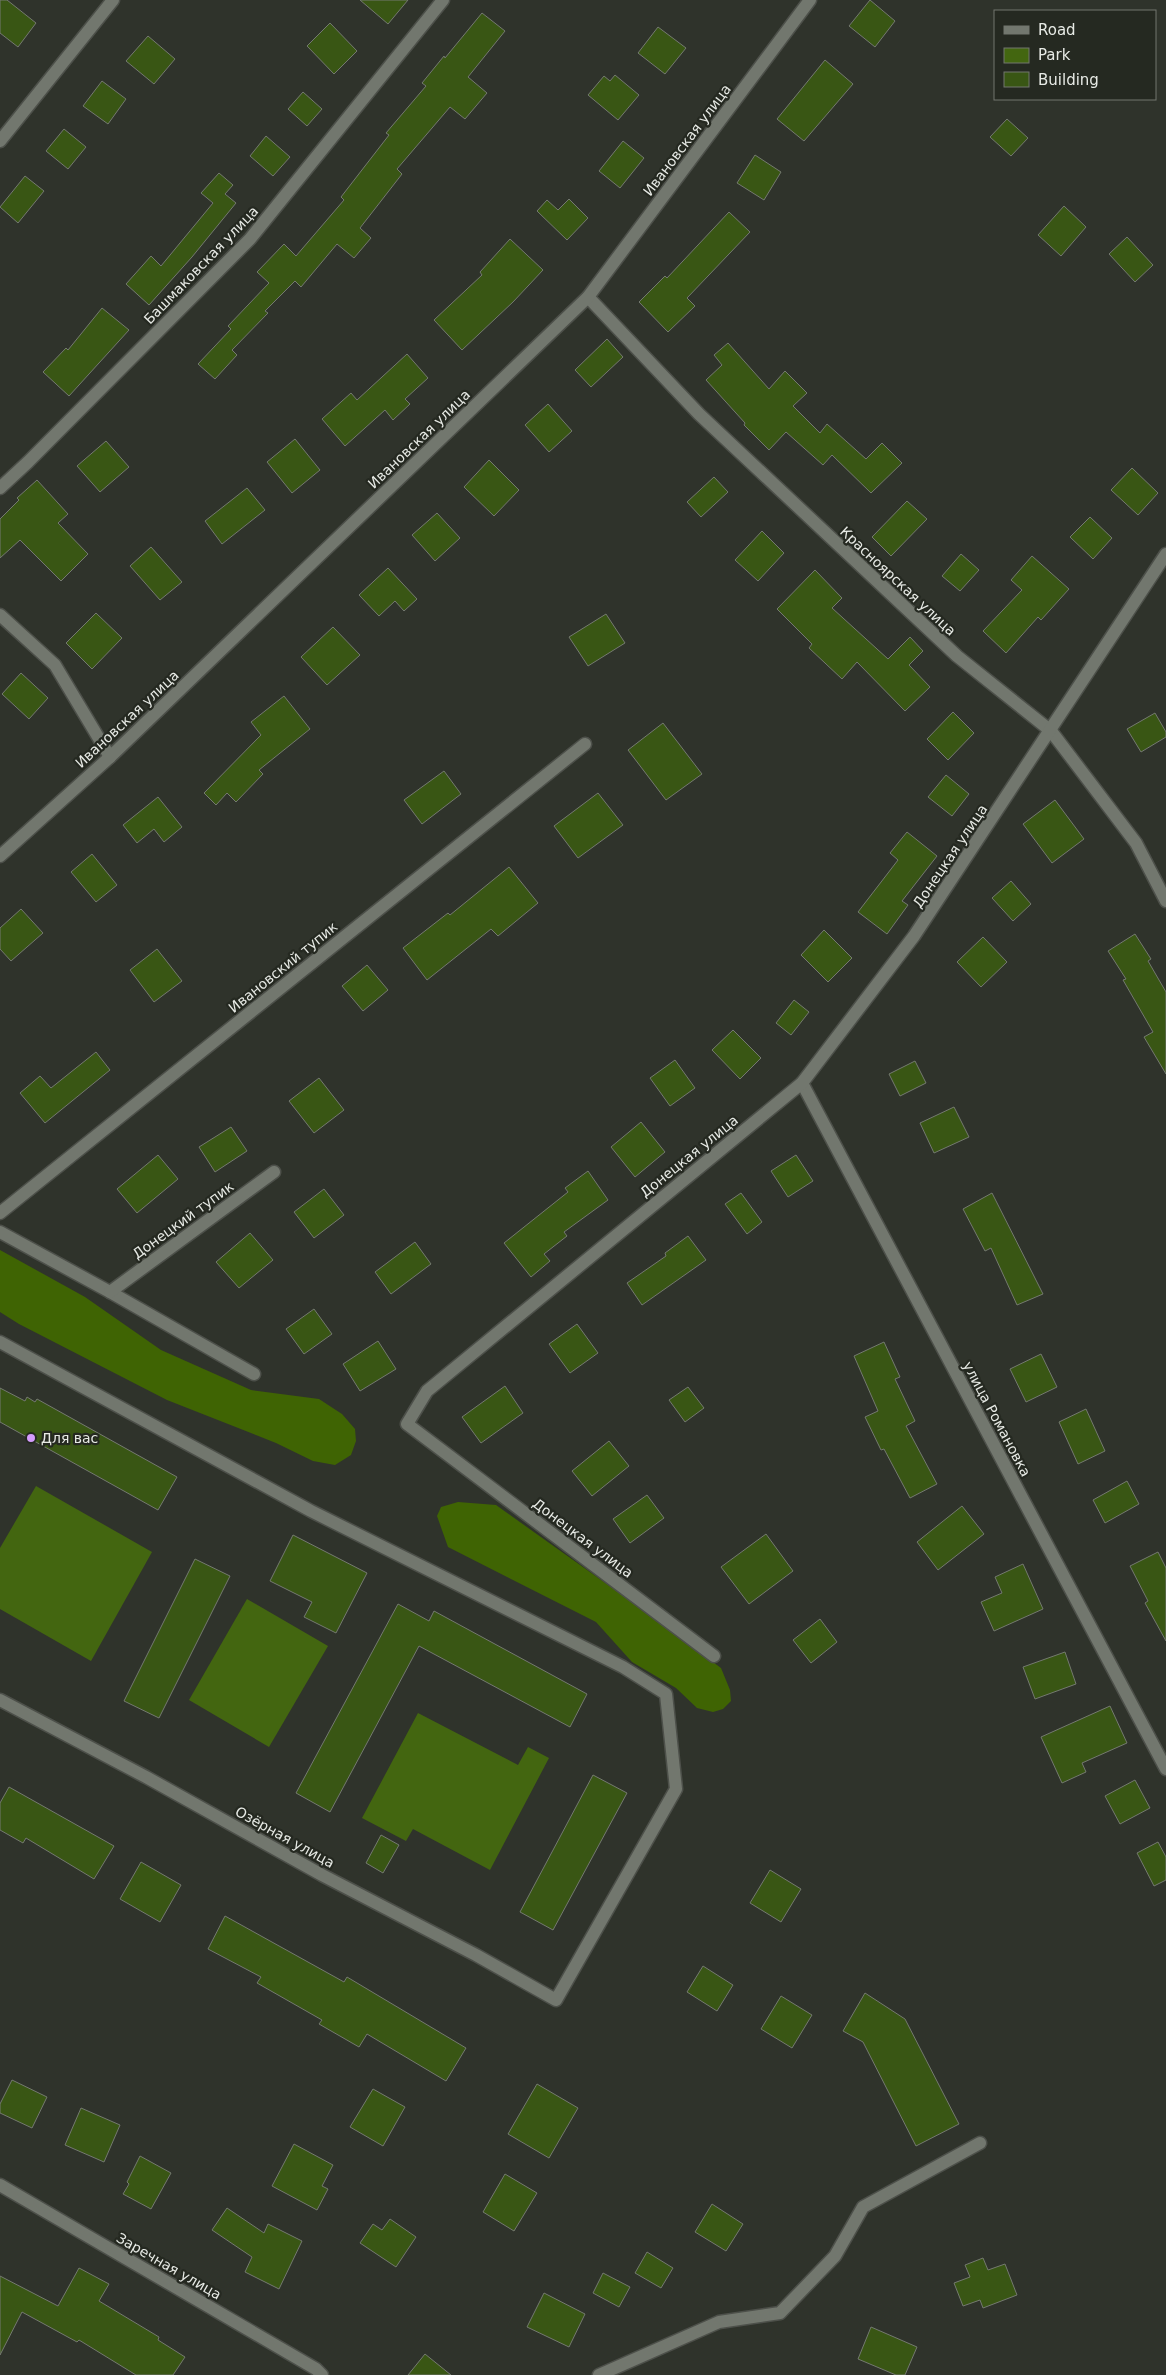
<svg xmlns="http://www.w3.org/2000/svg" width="1166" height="2375" font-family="'DejaVu Sans',sans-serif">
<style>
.green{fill:#436610}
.forest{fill:#3f6403}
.building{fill:#395614;stroke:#747970}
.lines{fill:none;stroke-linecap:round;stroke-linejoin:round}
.minor-casing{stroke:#4d504a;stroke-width:15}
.minor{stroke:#72776e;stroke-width:12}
.poi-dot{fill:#d49cfc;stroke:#252921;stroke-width:2}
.labels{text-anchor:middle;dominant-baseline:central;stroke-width:4.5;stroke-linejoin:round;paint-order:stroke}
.street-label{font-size:14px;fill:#e7eae5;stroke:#252921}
.poi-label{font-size:14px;fill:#e7eae5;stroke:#252921;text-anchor:start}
</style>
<rect width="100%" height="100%" fill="#2f332b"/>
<g class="green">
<polygon points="36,1486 152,1552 91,1661 0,1609 0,1548"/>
<polygon points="247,1599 328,1646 269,1747 189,1700"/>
<polygon points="418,1713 518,1765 528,1747 549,1758 490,1870 413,1829 406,1841 362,1818"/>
</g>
<g class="forest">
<polygon points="0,1250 85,1297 161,1350 251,1390 319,1399 342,1414 355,1429 356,1441 351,1455 335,1465 313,1461 276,1443 167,1400 19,1324 0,1312"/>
<polygon points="458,1502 496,1505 639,1607 721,1668 730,1690 731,1701 723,1709 713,1712 697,1708 676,1688 632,1662 596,1622 448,1547 437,1516 441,1507"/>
</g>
<g class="building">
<polygon points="0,0 7,0 36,23 18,47 0,33"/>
<polygon points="360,0 408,0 388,24"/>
<polygon points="870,0 895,21 875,47 849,26"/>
<polygon points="482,13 505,31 468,77 487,93 465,119 450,107 397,169 402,174 360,228 371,238 354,258 337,244 301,287 295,281 265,311 268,313 232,350 237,355 215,379 198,364 231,329 228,326 269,283 257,272 284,244 296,256 344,200 341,197 389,135 386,133 426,86 422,83 444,56 445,58"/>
<polygon points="330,23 357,51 334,74 307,46"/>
<polygon points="658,27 686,48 665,74 638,53"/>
<polygon points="148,36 175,59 154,84 126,61"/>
<polygon points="825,60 853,84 804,141 777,119"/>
<polygon points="615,75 639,95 618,120 588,95 604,76 610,81"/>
<polygon points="102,81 126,99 108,124 83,106"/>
<polygon points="303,92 322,109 307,126 288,109"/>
<polygon points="1007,119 1028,138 1011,156 990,137"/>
<polygon points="64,129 86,147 68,169 46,151"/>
<polygon points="266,136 290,157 273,176 250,156"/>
<polygon points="623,141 644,158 620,188 599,171"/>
<polygon points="755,155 781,172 764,200 737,183"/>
<polygon points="219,173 233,185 225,194 236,203 192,257 149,305 126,284 151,256 161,266 213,203 201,193"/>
<polygon points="25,176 44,191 18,223 0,207"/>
<polygon points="569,199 588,218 567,240 537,211 547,200 558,210"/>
<polygon points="1064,206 1086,227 1061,256 1038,235"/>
<polygon points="729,212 750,232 687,298 695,306 668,332 639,302 665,276 667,278"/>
<polygon points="1127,237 1153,265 1135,282 1109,254"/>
<polygon points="510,239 543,270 513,302 462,350 434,320 482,275 480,272"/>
<polygon points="102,308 129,330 69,396 43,372 66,348 68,350"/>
<polygon points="607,339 623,357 591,387 575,370"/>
<polygon points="728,343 769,389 785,371 807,393 793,406 820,433 827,424 866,459 882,443 902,463 871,493 832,455 823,465 786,432 769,450 744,425 745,423 706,380 722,365 714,355"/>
<polygon points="407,354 428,378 405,399 410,404 393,420 385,410 345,446 322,419 351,393 357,400"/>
<polygon points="548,404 572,431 549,452 525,425"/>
<polygon points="295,439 320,470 292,493 267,462"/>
<polygon points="106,441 129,467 100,492 77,466"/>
<polygon points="489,460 519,490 494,516 464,487"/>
<polygon points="1132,468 1158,493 1138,515 1111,490"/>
<polygon points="714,477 728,492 701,517 687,502"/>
<polygon points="37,480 68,514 58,523 88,554 61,581 20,540 0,558 0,519 19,500 17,498"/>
<polygon points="247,488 265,510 222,544 205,521"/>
<polygon points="907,501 927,519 891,556 872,537"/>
<polygon points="437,513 460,538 435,561 412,535"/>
<polygon points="1090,517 1112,538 1093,559 1070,537"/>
<polygon points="762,531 784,553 758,581 735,560"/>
<polygon points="151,547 182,582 160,600 130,566"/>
<polygon points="961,554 979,570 960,591 942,576"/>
<polygon points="1032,556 1069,589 1041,620 1038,617 1006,653 983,631 1022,590 1011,580"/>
<polygon points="388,568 417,599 404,611 395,601 379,616 359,595"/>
<polygon points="815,570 842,598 832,608 888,659 910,637 923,651 909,665 930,687 905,711 857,662 842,679 809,648 812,644 777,609"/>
<polygon points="96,613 122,638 92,669 66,643"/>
<polygon points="606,614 625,643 588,666 569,637"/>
<polygon points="333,627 360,655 327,685 301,657"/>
<polygon points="21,673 48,698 29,719 2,694"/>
<polygon points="284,696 310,729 259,770 263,774 236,802 227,793 216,805 204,793 261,735 251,722"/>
<polygon points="953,712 974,733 948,760 927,739"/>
<polygon points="1155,713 1166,732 1166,737 1141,752 1127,729"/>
<polygon points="663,723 702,774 666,800 628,750"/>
<polygon points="444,771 461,794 422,824 404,800"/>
<polygon points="946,775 969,794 952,816 928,797"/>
<polygon points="598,793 623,825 578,858 554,826"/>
<polygon points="158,797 182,827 164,842 154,829 137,843 123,825"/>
<polygon points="1055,800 1084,839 1052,863 1023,824"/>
<polygon points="907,832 937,856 902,901 908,905 887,934 858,912 898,860 890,853"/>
<polygon points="92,854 117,885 96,902 71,872"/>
<polygon points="509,867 538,903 498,936 491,929 427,980 403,948 448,913 450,915"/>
<polygon points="1011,881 1031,904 1013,921 992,898"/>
<polygon points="21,909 43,933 11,961 0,949 0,928"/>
<polygon points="824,930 852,958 828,982 801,955"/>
<polygon points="1135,934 1151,959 1148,961 1166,992 1166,1074 1144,1037 1153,1032 1123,980 1126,979 1108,951"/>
<polygon points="983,937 1007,962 981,987 957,962"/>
<polygon points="157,949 182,981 154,1002 130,970"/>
<polygon points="367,965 388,990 363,1011 342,986"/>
<polygon points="794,1000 809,1012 791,1035 776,1023"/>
<polygon points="733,1030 761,1058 740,1079 712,1050"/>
<polygon points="96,1052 110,1070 45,1123 20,1093 40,1076 51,1088"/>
<polygon points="675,1060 695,1088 670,1106 650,1078"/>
<polygon points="915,1061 926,1083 900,1096 889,1074"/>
<polygon points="319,1078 344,1110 314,1133 289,1101"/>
<polygon points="954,1107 969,1137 934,1153 920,1123"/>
<polygon points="641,1122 665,1152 635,1177 611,1147"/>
<polygon points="231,1127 247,1151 215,1172 199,1147"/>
<polygon points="158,1155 178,1179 137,1213 117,1189"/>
<polygon points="796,1155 813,1181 788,1197 771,1171"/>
<polygon points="588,1171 608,1200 564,1232 567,1236 544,1254 550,1261 531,1277 504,1243 568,1192 565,1188"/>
<polygon points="324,1189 344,1215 314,1238 294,1212"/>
<polygon points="741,1193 762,1222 747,1234 725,1204"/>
<polygon points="992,1193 1043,1294 1017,1305 991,1248 985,1251 963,1209"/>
<polygon points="250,1233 273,1260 239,1288 216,1262"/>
<polygon points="688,1236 706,1260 642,1305 627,1283 666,1256 665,1253"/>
<polygon points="415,1242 431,1264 391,1294 375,1272"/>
<polygon points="314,1309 332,1334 304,1354 286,1329"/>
<polygon points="577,1324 598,1353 570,1373 549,1344"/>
<polygon points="378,1341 396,1369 360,1391 343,1364"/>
<polygon points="884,1342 900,1377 895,1379 915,1421 906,1426 937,1484 910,1498 884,1449 881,1450 865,1417 878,1411 854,1356"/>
<polygon points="1041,1354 1057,1387 1026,1402 1010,1369"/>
<polygon points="505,1386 523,1413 481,1443 462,1417"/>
<polygon points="688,1387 704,1408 685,1422 669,1400"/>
<polygon points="0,1388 25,1401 27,1397 35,1402 37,1399 177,1477 158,1510 0,1422"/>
<polygon points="1086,1409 1105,1451 1078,1464 1059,1422"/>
<polygon points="609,1441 629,1466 592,1496 572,1471"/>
<polygon points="1127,1481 1139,1504 1105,1523 1093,1500"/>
<polygon points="647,1495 664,1518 630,1543 613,1519"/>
<polygon points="962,1506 984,1534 938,1570 917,1542"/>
<polygon points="766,1534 793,1571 749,1604 721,1567"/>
<polygon points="293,1535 367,1573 336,1633 304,1617 312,1602 270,1581"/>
<polygon points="1158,1552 1166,1568 1166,1641 1145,1603 1148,1601 1130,1566"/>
<polygon points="195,1559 230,1576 159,1718 124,1701"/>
<polygon points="1023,1564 1043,1609 994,1631 981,1602 1002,1593 995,1577"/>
<polygon points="398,1604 429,1621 434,1611 587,1694 570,1727 419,1646 330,1812 296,1793"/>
<polygon points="820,1619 837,1642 811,1663 793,1640"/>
<polygon points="1065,1652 1076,1684 1035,1699 1023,1667"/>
<polygon points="1110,1706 1127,1743 1082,1763 1086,1772 1062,1783 1041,1737"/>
<polygon points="593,1775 627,1793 553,1930 520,1912"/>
<polygon points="1135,1780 1150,1808 1120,1824 1105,1796"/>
<polygon points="9,1787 114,1846 94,1879 26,1838 23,1843 0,1830 0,1803"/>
<polygon points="381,1835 399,1845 383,1873 366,1863"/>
<polygon points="1158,1842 1166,1857 1166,1880 1154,1886 1137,1853"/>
<polygon points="141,1862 181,1885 160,1922 120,1899"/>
<polygon points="770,1870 801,1889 781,1922 750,1903"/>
<polygon points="225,1916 344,1982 347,1977 466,2048 446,2081 367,2034 359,2047 319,2024 322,2020 257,1983 261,1977 208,1949"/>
<polygon points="703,1966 733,1985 717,2011 687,1992"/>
<polygon points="865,1993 905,2019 959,2124 916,2146 863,2042 843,2031"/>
<polygon points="781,1996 812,2015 792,2048 761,2029"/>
<polygon points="12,2080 47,2097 32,2128 0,2113 0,2104"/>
<polygon points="537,2084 578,2108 549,2158 508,2134"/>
<polygon points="373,2089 405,2107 383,2146 350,2127"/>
<polygon points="81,2108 120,2125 104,2162 65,2145"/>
<polygon points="294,2144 333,2165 322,2186 328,2189 317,2210 272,2186"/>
<polygon points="140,2156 171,2173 151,2209 123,2194 129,2184 127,2182"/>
<polygon points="505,2174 537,2193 514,2231 483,2212"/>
<polygon points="712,2204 743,2224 726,2251 695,2232"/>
<polygon points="227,2208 264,2233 268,2224 302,2241 279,2289 245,2272 252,2257 212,2230"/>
<polygon points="390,2219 416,2237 396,2267 360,2243 373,2224 382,2230"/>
<polygon points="647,2252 673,2268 661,2288 635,2273"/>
<polygon points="983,2258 988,2270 1005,2264 1017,2295 983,2308 980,2300 963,2306 954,2283 970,2277 965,2265"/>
<polygon points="79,2268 109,2284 99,2301 159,2337 158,2340 185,2357 173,2375 136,2375 79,2340 77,2342 22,2312 0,2355 0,2276 58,2306"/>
<polygon points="603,2273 630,2287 619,2307 593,2293"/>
<polygon points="544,2293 585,2314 569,2347 527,2327"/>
<polygon points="871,2327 917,2347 905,2375 896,2375 858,2359"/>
<polygon points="425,2354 451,2375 408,2375"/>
</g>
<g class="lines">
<g class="minor-casing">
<g id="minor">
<polyline points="0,141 113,0"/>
<polyline points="588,297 699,414 957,656 1051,731 1136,843 1166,901"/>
<polyline points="0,488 28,462 250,239 443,0"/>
<polyline points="0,615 55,665 110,757"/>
<polyline points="0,856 110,757 588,297 810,0"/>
<polyline points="802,1083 1166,1769"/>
<polyline points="0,1213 585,744"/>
<polyline points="0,1232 110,1292 254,1374"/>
<polyline points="110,1292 274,1172"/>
<polyline points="0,1342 311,1511 623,1667 666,1694 676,1789 556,2000 476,1955 322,1875 146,1777 0,1700"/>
<polyline points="714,1656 407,1424 427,1391 802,1083 914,936 1166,554"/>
<polyline points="0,2185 316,2369 322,2375"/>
<polyline points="599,2375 719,2322 780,2313 835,2256 863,2207 980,2143"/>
</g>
</g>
<use href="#minor" class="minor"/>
</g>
<circle class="poi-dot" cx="31" cy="1438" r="5"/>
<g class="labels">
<g class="street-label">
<text transform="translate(687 140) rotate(-53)">Ивановская улица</text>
<text transform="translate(201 265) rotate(-46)">Башмаковская улица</text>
<text transform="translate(419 439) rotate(-44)">Ивановская улица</text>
<text transform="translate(898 581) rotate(43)">Красноярская улица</text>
<text transform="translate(127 719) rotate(-43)">Ивановская улица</text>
<text transform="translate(950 856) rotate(-56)">Донецкая улица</text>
<text transform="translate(283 967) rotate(-39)">Ивановский тупик</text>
<text transform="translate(689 1156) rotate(-39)">Донецкая улица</text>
<text transform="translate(183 1220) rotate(-36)">Донецкий тупик</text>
<text transform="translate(997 1419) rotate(62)">улица Романовка</text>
<text transform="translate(583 1538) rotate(37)">Донецкая улица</text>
<text transform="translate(285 1837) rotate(29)">Озёрная улица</text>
<text transform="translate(169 2266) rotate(30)">Заречная улица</text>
</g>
<g class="poi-label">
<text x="41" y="1438">Для вас</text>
</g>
</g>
<rect x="994" y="10" width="162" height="90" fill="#252921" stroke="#73766f"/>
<rect x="1004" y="26" width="25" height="8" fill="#72776e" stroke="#73766f"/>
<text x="1038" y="35" font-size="15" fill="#e7eae5">Road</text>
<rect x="1004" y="48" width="25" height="15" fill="#436610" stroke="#73766f"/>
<text x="1038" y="60" font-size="15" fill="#e7eae5">Park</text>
<rect x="1004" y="72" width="25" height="15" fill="#395614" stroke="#73766f"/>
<text x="1038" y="85" font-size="15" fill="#e7eae5">Building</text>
</svg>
